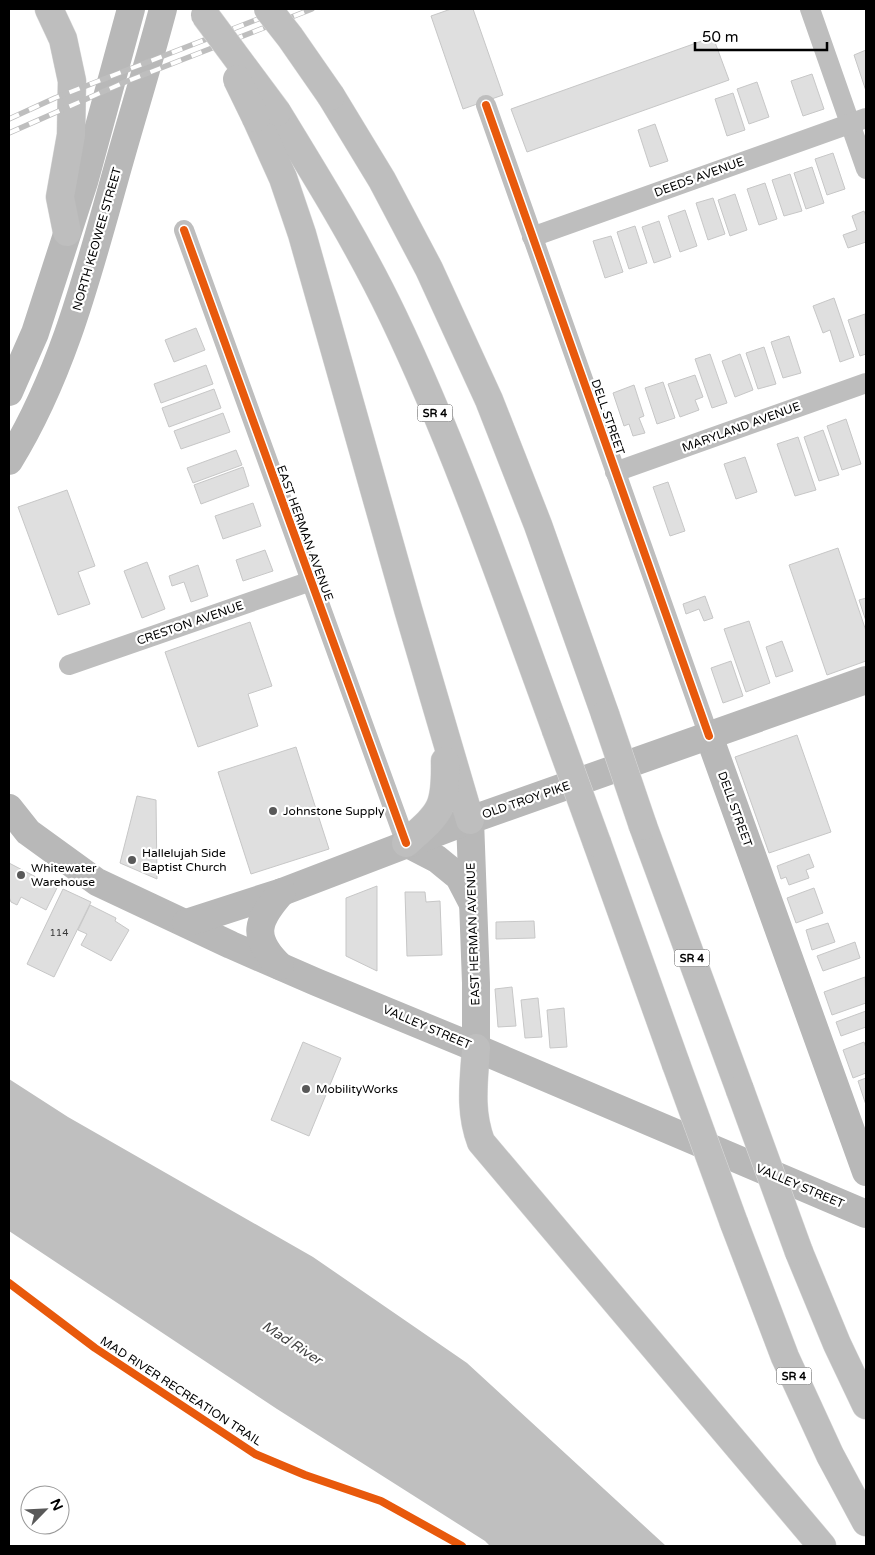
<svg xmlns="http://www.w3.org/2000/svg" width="875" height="1555" font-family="'Varela Round',sans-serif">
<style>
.water{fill:#bfbfbf}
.building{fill:#dfdfdf;stroke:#c7c7c7}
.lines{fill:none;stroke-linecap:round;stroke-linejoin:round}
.motorway-casing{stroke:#dbdbdb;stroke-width:29}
.minor{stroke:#bebebe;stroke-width:20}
.secondary{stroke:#b8b8b8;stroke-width:28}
.motorway{stroke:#bebebe;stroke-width:28}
.rail-casing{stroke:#bebebe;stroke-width:5.5}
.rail{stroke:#fff;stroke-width:4;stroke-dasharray:11;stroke-linecap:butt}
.motorway-bridge-casing{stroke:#dbdbdb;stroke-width:29;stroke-linecap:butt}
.motorway-bridge{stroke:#bebebe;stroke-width:28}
.cycleway-casing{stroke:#fff;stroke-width:11}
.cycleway{stroke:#e8590c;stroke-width:8}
.poi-dot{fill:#595959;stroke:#fff;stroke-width:2}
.labels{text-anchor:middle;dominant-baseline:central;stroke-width:4.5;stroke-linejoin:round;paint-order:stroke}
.number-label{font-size:10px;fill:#383838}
.shield{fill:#fff;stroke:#4c4c4c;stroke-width:1}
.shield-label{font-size:11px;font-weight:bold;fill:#000}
.street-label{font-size:12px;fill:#000;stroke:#fff}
.poi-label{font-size:12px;fill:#000;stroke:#fff;text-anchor:start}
.water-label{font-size:14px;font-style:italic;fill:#444;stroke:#fff}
</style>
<rect width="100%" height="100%" fill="#fff"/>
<polygon class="water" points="9,1079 68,1117 313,1257 467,1363 666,1546 490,1546 485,1541 277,1409 9,1231"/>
<g class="building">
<polygon points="451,9 473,9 503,95 463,109 431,16"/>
<polygon points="713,37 729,80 527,152 511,109"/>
<polygon points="866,50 866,91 854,55"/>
<polygon points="812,74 824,109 803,116 791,81"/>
<polygon points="757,82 769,117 749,124 737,89"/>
<polygon points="733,93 745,130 727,136 715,99"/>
<polygon points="655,124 668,161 650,167 638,130"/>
<polygon points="833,153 845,189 827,195 815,159"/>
<polygon points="812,167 824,203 806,209 794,173"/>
<polygon points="790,174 802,211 784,216 772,180"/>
<polygon points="765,183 777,219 759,225 747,189"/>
<polygon points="735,194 747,230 730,236 718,200"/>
<polygon points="713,198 725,234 708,240 696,203"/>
<polygon points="685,210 697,246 680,252 668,216"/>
<polygon points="864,211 866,217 866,242 848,248 843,235 857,230 852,216"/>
<polygon points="659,221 671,257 654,263 642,227"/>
<polygon points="635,226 647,263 629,269 617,232"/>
<polygon points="611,236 623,272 605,278 593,241"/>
<polygon points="834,298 854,357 840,362 830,330 823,333 813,306"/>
<polygon points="865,314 866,354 860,356 848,320"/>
<polygon points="196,328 205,350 174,362 165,340"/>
<polygon points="789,336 801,373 783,378 771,342"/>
<polygon points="764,347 776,384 758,389 746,353"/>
<polygon points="710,354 727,403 712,408 695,359"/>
<polygon points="740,354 753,390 735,397 722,361"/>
<polygon points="206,365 213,384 161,403 154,384"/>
<polygon points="695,375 703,397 695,400 699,410 680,417 668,384"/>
<polygon points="663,382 675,418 657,424 645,388"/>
<polygon points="634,385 644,416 639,418 645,433 633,436 629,424 624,426 613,393"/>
<polygon points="214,389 221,408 169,427 162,408"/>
<polygon points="223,413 230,432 181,449 174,431"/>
<polygon points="846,419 861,464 842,470 827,426"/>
<polygon points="823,430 839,475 819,481 804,437"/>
<polygon points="798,437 816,490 795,496 777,444"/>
<polygon points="236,450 242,465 193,483 187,468"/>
<polygon points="745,457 757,492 736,499 724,464"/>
<polygon points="243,467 249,486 201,504 194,485"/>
<polygon points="668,482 685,531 670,536 653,487"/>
<polygon points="67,490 95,566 78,572 90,604 58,615 18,507"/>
<polygon points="253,503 261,526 223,539 215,516"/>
<polygon points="838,548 866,631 866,661 827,675 789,565"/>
<polygon points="265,550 273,571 243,581 236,560"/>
<polygon points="147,562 165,609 142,618 124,571"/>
<polygon points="198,565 208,596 191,602 184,582 172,586 169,576"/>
<polygon points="705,596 713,618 704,621 699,609 686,614 683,604"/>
<polygon points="866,598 866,621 859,600"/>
<polygon points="749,621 770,683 746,692 724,629"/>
<polygon points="250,622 272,686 248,694 258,726 198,747 165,652"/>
<polygon points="782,641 793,671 776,677 766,647"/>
<polygon points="731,661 743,696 723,703 711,668"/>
<polygon points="797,735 831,832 769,853 735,757"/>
<polygon points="296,747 329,849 251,874 218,772"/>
<polygon points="137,796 156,800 157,879 120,863"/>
<polygon points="809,854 814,867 806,870 809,878 789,885 786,877 781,879 777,866"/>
<polygon points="9,863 57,888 46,910 21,897 17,905 11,902 9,897"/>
<polygon points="377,886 377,971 346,956 346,898"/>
<polygon points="814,888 823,913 796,923 787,898"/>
<polygon points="63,889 91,902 54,977 27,964"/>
<polygon points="405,892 425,892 426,902 440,901 442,955 407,956"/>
<polygon points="90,905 116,918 115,921 129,930 111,961 81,945 87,934 78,930"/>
<polygon points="534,921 535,938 496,939 496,922"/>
<polygon points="828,923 835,942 812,950 806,930"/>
<polygon points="855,942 860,958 823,971 817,956"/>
<polygon points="865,977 866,1003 832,1015 824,992"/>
<polygon points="512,987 516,1026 498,1027 495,989"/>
<polygon points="538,998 542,1037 525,1038 521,1000"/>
<polygon points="564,1008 567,1047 550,1048 547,1010"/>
<polygon points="866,1011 866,1027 841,1036 836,1022"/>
<polygon points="303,1042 341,1058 309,1136 271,1120"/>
<polygon points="864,1042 866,1048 866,1073 853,1078 843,1050"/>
<polygon points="866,1078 866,1105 858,1081"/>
</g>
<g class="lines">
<g class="motorway-casing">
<g id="motorway">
<polyline points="49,9 63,39 72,81 71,135 60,197 67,232"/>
<polyline points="331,96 382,180 429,269 489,400 538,525 605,714"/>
<path d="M 277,112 C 318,179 359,245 393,316 C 457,450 505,591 556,730"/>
<polyline points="256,118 283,178 302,234 408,609 470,820"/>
<polyline points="643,826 740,1090"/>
<path d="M 406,843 C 441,812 446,809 445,761"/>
<polyline points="597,843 676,1064"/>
<path d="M 476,1048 C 474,1081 469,1110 481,1142 L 822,1546"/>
<polyline points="734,1223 785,1357 830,1455 866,1522"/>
<polyline points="799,1252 837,1344 866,1405"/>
</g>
</g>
<g class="minor">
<polyline points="810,9 866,169"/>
<polyline points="486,105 709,736"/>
<polyline points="184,230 406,843"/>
<polyline points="532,237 866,118"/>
<polyline points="615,472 866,383"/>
<polyline points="69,665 311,581"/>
</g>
<g class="secondary">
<polyline points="9,392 35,333 84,182 131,9"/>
<path d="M 9,461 C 62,375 87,277 114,181 C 130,123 148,66 163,9"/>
<polyline points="709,736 866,1172"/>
<polyline points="9,808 28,832 97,882 231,945 316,982 476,1048 866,1214"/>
<polyline points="470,820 476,983 476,1048"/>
<polyline points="406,843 437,859 459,877 472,902"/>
<polyline points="186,923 282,892 470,820 866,680"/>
<path d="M 280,966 C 250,937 257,920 282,892"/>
</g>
<use href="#motorway" class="motorway"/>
<g class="rail-casing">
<g id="rail">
<polyline points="9,119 55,98 284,9"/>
<polyline points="9,133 125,82 312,9"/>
</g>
</g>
<use href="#rail" class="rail"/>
<g class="motorway-bridge-casing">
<g id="motorway-bridge">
<polyline points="268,9 290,37 331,96"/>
<polyline points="205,15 277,112"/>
<polyline points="237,79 256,118"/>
<polyline points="605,714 643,826"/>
<polyline points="556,730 597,843"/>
<polyline points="676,1064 734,1223"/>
<polyline points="740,1090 799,1252"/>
</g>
</g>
<use href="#motorway-bridge" class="motorway-bridge"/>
<g class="cycleway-casing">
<g id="cycleway">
<polyline points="486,105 709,736"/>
<polyline points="184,230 406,843"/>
<polyline points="9,1283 95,1348 255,1454 305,1475 381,1501 462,1546"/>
</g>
</g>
<use href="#cycleway" class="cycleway"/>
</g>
<g class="poi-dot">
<circle cx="273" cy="811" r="5"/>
<circle cx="132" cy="860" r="5"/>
<circle cx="21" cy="875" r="5"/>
<circle cx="306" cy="1089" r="5"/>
</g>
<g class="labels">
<g class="number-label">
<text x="59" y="933">114</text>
</g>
<g class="shield">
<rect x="417.5" y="404.5" width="35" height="17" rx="4"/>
<rect x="674.5" y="949.5" width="35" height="17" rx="4"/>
<rect x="776.5" y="1367.5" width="35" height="17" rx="4"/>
</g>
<g class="shield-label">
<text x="435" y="413">SR 4</text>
<text x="692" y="958">SR 4</text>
<text x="794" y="1376">SR 4</text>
</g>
<g class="street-label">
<text transform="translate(699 177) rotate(-20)">DEEDS AVENUE</text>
<text transform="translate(97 239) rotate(-74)">NORTH KEOWEE STREET</text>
<text transform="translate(608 417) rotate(71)">DELL STREET</text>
<text transform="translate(741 427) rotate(-20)">MARYLAND AVENUE</text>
<text transform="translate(305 533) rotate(70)">EAST HERMAN AVENUE</text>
<text transform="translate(190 623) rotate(-19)">CRESTON AVENUE</text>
<text transform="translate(526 800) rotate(-19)">OLD TROY PIKE</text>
<text transform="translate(735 809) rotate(70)">DELL STREET</text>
<text transform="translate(473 934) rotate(-92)">EAST HERMAN AVENUE</text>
<text transform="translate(427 1027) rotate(23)">VALLEY STREET</text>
<text transform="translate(800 1186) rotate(23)">VALLEY STREET</text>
<text transform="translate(181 1391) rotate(33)">MAD RIVER RECREATION TRAIL</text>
</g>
<g class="poi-label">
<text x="283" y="811">Johnstone Supply</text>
<text x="142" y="853">Hallelujah Side<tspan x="142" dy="14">Baptist Church</tspan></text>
<text x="31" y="868">Whitewater<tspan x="31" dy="14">Warehouse</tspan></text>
<text x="316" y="1089">MobilityWorks</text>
</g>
<g class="water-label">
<text transform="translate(292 1343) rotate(33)">Mad River</text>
</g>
</g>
<rect width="875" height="1555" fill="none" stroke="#000000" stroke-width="20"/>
<g transform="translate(45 1510) rotate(66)"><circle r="24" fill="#ffffff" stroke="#999999"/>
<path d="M0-4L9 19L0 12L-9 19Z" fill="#595959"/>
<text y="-8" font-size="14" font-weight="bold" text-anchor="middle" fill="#000000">N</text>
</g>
<path d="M695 42v8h132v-8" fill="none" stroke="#000000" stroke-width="2.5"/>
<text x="702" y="42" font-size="15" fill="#000000" stroke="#ffffff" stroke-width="4" paint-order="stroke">50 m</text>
</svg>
